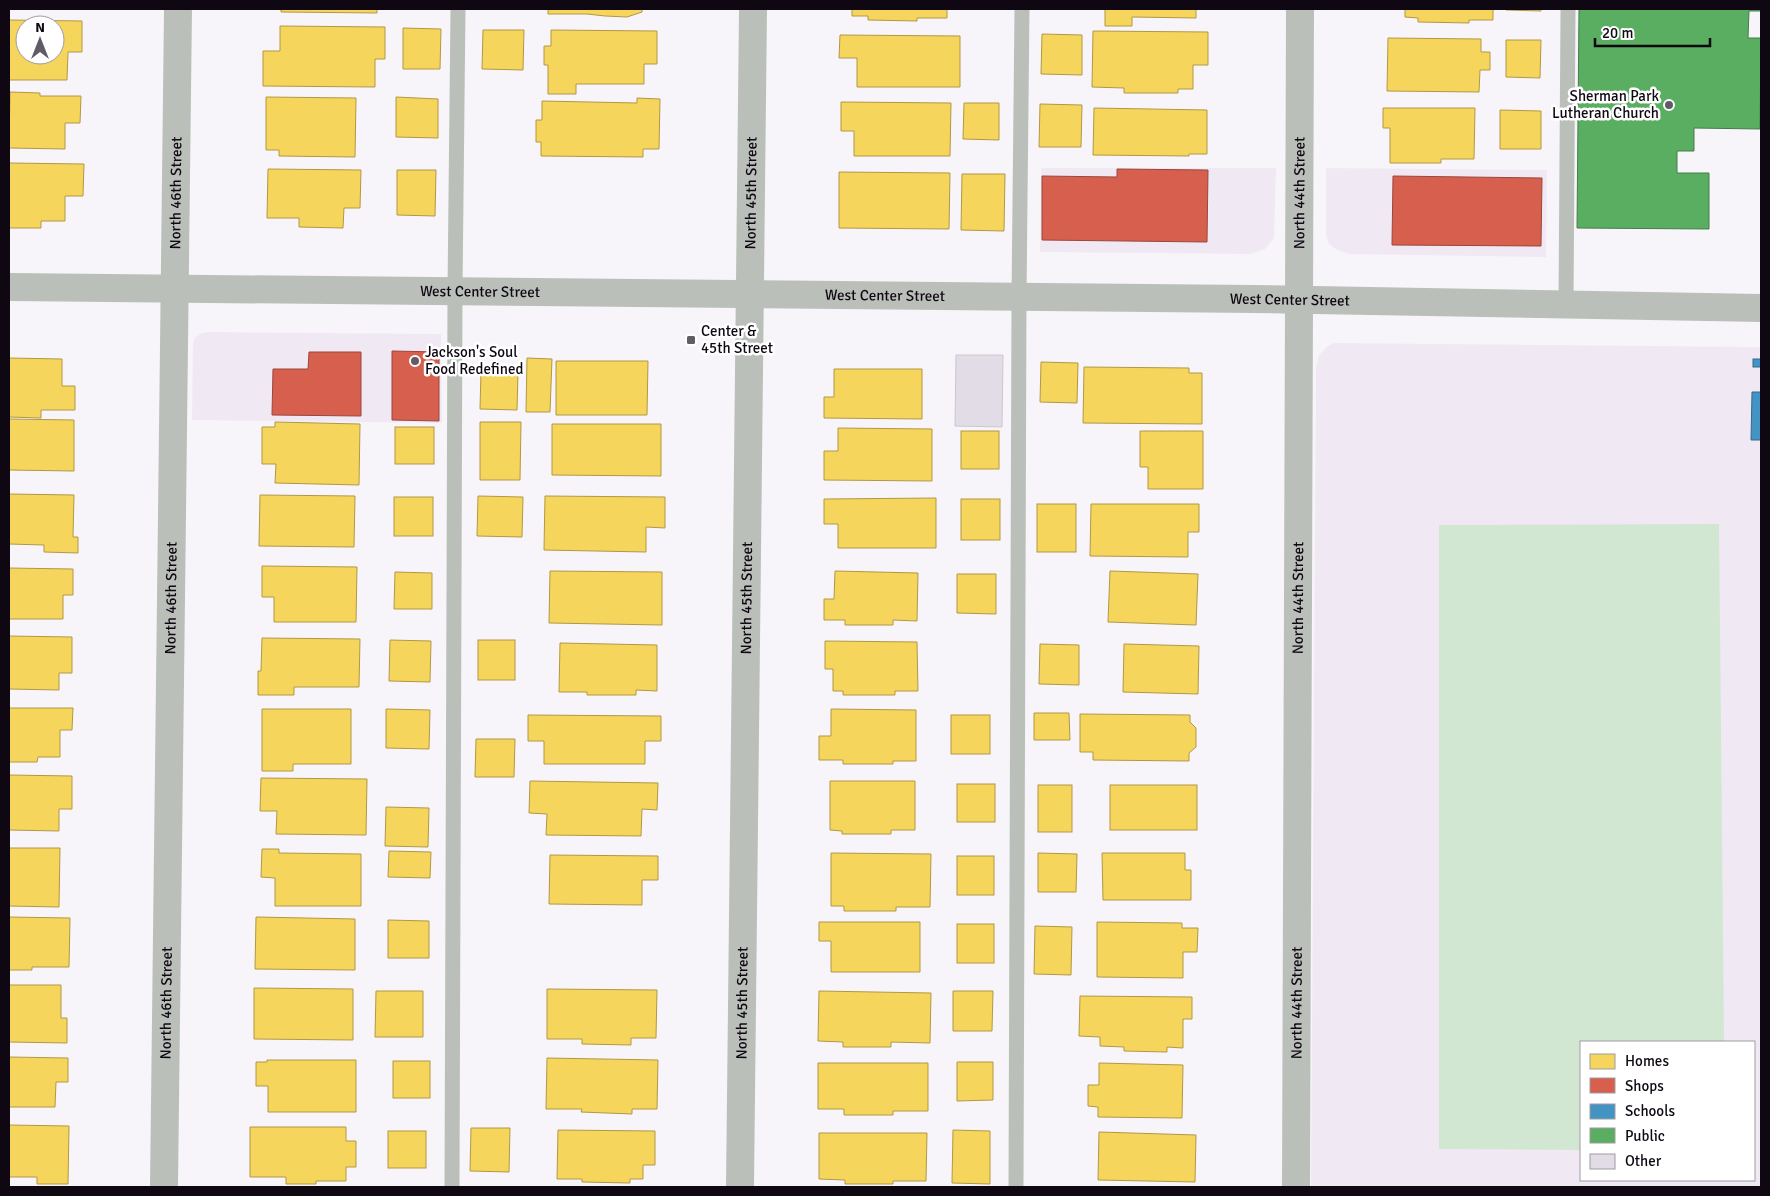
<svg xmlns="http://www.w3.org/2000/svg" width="1770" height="1196" font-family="Signika,sans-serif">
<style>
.built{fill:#f0e9f4;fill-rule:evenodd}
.green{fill:#d1e7d2}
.homes{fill:#f6d55c;stroke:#b19846;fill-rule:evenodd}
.shops{fill:#d6604d;stroke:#9a463c}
.schools{fill:#4393c3;stroke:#33698e}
.public{fill:#5aae61;stroke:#447c4a}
.building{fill:#e1dce5;stroke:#cbc6cf}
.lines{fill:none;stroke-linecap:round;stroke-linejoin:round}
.service{stroke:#bac0b9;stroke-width:15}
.minor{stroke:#bac0b9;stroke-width:28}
.tertiary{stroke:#bac0b9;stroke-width:28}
.poi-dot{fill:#615b64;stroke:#fff;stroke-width:2}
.labels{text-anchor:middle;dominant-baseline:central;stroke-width:5;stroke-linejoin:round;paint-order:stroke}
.poi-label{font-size:15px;fill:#0f0813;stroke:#fff;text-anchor:start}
.street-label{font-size:15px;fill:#0f0813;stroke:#fff}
</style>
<rect width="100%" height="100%" fill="#f8f5fa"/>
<g class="built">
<polygon points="1041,168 1276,168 1274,238 1265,249 1251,254 1040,252"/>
<polygon points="1326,168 1547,170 1546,257 1349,254 1337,250 1329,244 1326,235"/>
<polygon points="207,332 441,334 442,423 192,420 193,343 195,338 200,334"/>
<path d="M 1334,343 L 1761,347 L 1761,1187 L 1311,1187 L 1316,367 L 1319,355 L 1328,346 ZM 1581,1042 L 1754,1042 L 1754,1180 L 1581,1180 Z"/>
</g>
<polygon class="green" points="1719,524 1724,1042 1581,1042 1581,1150 1439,1149 1439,525"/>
<g class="homes">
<polygon points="281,9 377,9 377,13 281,12"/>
<polygon points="548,9 642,9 642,12 627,17 605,16 587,14 548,14"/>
<polygon points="852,9 947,9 947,18 917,18 917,21 868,20 868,16 852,16"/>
<polygon points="1105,9 1196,9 1196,18 1132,17 1132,26 1105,26"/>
<polygon points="1405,9 1493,9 1493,20 1469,20 1469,23 1418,22 1418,18 1405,17"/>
<polygon points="1506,9 1541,9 1541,11 1506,10"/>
<path d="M 9,20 L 82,21 L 82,52 L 68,52 L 67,80 L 9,80 ZM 25,25 L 55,25 L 55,55 L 25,55 Z"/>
<polygon points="280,26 385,27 385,59 375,59 375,87 263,86 263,51 280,51"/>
<polygon points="403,28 441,29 440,69 403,69"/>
<polygon points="483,30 524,30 523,70 482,69"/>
<polygon points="551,30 657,31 657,64 644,64 644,84 576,84 576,94 548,94 548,65 544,65 544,46 551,46"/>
<polygon points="1093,31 1208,32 1208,65 1193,65 1193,89 1178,89 1178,93 1124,93 1124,88 1092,87"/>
<polygon points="1042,34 1082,35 1082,75 1041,74"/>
<polygon points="840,35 960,36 960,87 857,87 857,58 839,58"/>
<polygon points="1388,38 1481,39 1481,52 1490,52 1490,70 1480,70 1479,92 1387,91"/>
<polygon points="1506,40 1541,40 1540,78 1506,77"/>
<polygon points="10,92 40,93 40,96 81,96 80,123 65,123 65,149 9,148"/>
<polygon points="266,97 356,98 355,157 279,156 279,150 266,150"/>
<polygon points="396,97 438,99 438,138 396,137"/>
<polygon points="637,98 660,99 659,149 643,149 643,157 541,156 541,142 536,142 536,120 542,120 542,101 637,103"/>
<polygon points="841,102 951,103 950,156 854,156 854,131 841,131"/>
<polygon points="964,103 999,103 999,140 963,139"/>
<polygon points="1040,104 1082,105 1081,147 1039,147"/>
<polygon points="1094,108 1207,110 1207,154 1189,154 1189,156 1093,155"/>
<polygon points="1383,108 1475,108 1474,159 1441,159 1441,163 1390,163 1390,128 1383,128"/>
<polygon points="1500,110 1541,111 1541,149 1500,149"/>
<polygon points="9,163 84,164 83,196 65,196 65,221 41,221 41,228 9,228"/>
<polygon points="268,169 361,170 360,208 344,208 343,228 299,227 299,218 267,218"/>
<polygon points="397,170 436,170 435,216 397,215"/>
<polygon points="839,172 950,173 949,229 839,228"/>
<polygon points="962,174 1005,174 1004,231 961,230"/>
<polygon points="9,358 62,359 62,386 75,386 75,410 41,410 41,418 9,417"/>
<polygon points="527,358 552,359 550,412 526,412"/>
<polygon points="556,361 648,361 647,415 556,415"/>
<polygon points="1041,362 1078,363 1077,403 1040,402"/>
<polygon points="1084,367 1189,368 1189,373 1202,373 1202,424 1083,423"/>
<polygon points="834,369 922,369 922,419 824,418 824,397 834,397"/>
<polygon points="481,371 518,372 517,410 480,409"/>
<polygon points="9,419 74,420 74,471 9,470"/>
<polygon points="275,422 360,424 359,485 275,483 276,464 262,464 262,427 275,427"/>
<polygon points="480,422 521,422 520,480 480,480"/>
<polygon points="552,424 661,424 661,476 552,475"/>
<rect x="395" y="427" width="39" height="37"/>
<polygon points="838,428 932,429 932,481 824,480 824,451 838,451"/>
<rect x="961" y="431" width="38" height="38"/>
<polygon points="1140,431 1203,431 1203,489 1148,489 1148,467 1140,467"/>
<polygon points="9,494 74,495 73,537 78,537 78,553 44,552 44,545 9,544"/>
<polygon points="260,495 355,496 354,547 259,546"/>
<polygon points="478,496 523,497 522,537 477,536"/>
<polygon points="545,496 665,497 665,528 646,527 646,552 544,550"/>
<rect x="394" y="497" width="39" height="39"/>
<polygon points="936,498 936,548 838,548 838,524 824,524 824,499"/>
<rect x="961" y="499" width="39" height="41"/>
<rect x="1037" y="504" width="39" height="48"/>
<polygon points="1091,504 1199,504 1199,532 1188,532 1188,557 1090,556"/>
<polygon points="262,566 357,567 356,622 274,622 274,597 262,597"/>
<polygon points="9,568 73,569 73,595 63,595 63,619 9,619"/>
<polygon points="550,571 662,572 662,625 549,623"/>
<polygon points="835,571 918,573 917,621 893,620 893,625 845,625 845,620 824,620 824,599 834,599"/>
<polygon points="1110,571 1198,574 1196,625 1108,622"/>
<polygon points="395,572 432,573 432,609 394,609"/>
<polygon points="957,574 996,574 996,614 957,613"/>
<polygon points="9,636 72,637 72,673 59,673 59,690 9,689"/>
<polygon points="262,638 360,639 359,687 294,687 294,695 258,695 258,671 261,671"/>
<polygon points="390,640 431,641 430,682 389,681"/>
<rect x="478" y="640" width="37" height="40"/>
<polygon points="825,641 917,642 918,691 895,691 895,695 843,695 843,691 833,691 833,669 825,669"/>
<polygon points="560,643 657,645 657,691 636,690 636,695 587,695 587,692 559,692"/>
<polygon points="1040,644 1079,645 1079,685 1039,684"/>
<polygon points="1124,644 1199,646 1198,694 1123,692"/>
<polygon points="9,708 73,708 72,730 60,730 60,757 38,757 37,762 9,762"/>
<polygon points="262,709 351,709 351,764 293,764 293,771 262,771"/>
<polygon points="386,709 430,710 429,749 386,748"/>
<polygon points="831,709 916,710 916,761 893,761 893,764 843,764 843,760 819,760 819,736 831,736"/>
<polygon points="1034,713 1069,713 1070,740 1034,740"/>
<polygon points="1080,714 1190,715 1190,722 1196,728 1196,747 1189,753 1189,761 1093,760 1093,752 1080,752"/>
<polygon points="528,715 661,716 661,741 645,741 645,764 544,764 544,741 528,741"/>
<rect x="951" y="715" width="39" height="39"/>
<polygon points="476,739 515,739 514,777 475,777"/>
<polygon points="9,775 72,776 72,809 59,809 59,831 9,830"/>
<polygon points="261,778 367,779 366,835 276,834 277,811 260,811"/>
<polygon points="530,781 658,783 657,810 642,809 641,836 546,835 547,814 529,813"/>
<polygon points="830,781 915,781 915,830 891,830 891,834 842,834 842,831 830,830"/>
<rect x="957" y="784" width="38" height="38"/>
<rect x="1038" y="785" width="34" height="47"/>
<rect x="1110" y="785" width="87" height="45"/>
<polygon points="386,807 429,808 428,847 385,846"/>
<polygon points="9,848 60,848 59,907 9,906"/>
<polygon points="262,849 279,849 279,853 361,854 361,906 275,906 275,878 261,877"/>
<polygon points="389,851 431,852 430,878 388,877"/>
<polygon points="831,853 931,854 930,907 896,907 896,911 844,911 844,906 831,906"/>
<polygon points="1038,853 1077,854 1076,892 1038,892"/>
<polygon points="1102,853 1185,853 1185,870 1191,870 1191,900 1103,900"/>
<polygon points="550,855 658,856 658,880 642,880 642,905 549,904"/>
<rect x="957" y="856" width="37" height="39"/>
<polygon points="9,917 70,918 69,967 32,967 32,970 9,970"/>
<polygon points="256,917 355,919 355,970 255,969"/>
<polygon points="388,920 429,921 429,958 388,958"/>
<polygon points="819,922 920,922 920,972 831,972 831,941 819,941"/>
<polygon points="1097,922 1182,923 1182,928 1198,928 1197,952 1183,952 1183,978 1097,977"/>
<rect x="957" y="924" width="37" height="39"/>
<polygon points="1035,926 1072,927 1071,975 1034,974"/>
<polygon points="9,985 61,985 61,1018 67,1018 67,1043 9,1042"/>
<polygon points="254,988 353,989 353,1040 254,1039"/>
<polygon points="547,989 657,990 656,1038 631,1038 631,1045 582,1044 582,1039 547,1039"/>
<polygon points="376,991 423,991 423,1037 375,1037"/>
<polygon points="819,991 931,993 930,1043 891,1042 891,1047 843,1047 843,1042 818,1041"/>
<polygon points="953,991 993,991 992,1031 953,1031"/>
<polygon points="1080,996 1192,997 1192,1019 1183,1019 1183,1048 1167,1047 1167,1052 1124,1051 1124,1047 1100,1046 1100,1037 1079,1036"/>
<polygon points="9,1057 68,1058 68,1082 56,1082 55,1107 9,1107"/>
<polygon points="547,1058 658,1060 657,1109 632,1109 632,1114 581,1112 582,1109 546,1109"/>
<polygon points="267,1060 356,1060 356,1112 268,1112 268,1086 256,1086 256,1062 267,1062"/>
<rect x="393" y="1061" width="37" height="37"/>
<polygon points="957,1062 993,1062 993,1100 957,1101"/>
<polygon points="818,1063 928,1063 928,1111 893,1111 893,1115 844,1115 844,1109 818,1109"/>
<polygon points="1099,1063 1183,1065 1182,1118 1098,1117 1098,1107 1088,1106 1088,1085 1099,1085"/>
<polygon points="9,1125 69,1126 68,1184 37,1184 37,1177 9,1177"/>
<polygon points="250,1127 346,1127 346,1141 356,1141 356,1167 346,1167 346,1181 316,1181 316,1184 286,1184 286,1177 250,1177"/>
<polygon points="471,1128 510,1128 509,1172 470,1171"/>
<polygon points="558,1130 655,1131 655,1165 643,1165 643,1179 630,1179 630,1183 582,1182 582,1179 557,1179"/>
<polygon points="953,1130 990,1131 990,1184 952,1183"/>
<rect x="388" y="1131" width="38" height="37"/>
<polygon points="1099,1132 1196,1135 1195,1182 1098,1180"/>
<polygon points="819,1133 927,1133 926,1181 893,1181 893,1184 845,1184 845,1180 819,1179"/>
</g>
<g class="shops">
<polygon points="1117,169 1208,170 1207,242 1042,240 1042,176 1117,177"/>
<polygon points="1393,176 1542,178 1541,246 1392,245"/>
<polygon points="392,351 439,352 439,421 392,420"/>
<polygon points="309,352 361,352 361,416 272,415 273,369 308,369"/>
</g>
<g class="schools">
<rect x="1753" y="359" width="8" height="8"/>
<polygon points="1752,392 1761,392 1761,440 1751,440"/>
</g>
<polygon class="public" points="1579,9 1761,9 1761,11 1749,11 1748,38 1761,38 1760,129 1694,128 1694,151 1677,151 1677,173 1709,173 1709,229 1577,228"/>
<polygon class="building" points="956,355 1003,355 1002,427 955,426"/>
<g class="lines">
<g class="service">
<polyline points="1566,305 1568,9"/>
<polyline points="452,1187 455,291 458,9"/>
<polyline points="1016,1187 1019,297 1022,9"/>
</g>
<g class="minor">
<path id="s1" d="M 164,1187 L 178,9"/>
<path id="s2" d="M 740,1187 L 753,9"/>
<path id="s3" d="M 1296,1187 L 1300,9"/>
</g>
<path class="tertiary" id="s4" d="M 9,287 L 1254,299 L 1761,308"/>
</g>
<g class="poi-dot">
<circle cx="1669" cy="105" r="5"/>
<rect x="686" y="335" width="10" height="10" rx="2.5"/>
<circle cx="415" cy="361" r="5"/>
</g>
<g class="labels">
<g class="poi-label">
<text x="1659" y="96" text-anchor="end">Sherman Park<tspan x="1659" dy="17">Lutheran Church</tspan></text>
<text x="701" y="331">Center &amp;<tspan x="701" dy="17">45th Street</tspan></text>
<text x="425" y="352">Jackson's Soul<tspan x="425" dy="17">Food Redefined</tspan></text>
</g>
<g class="street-label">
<text stroke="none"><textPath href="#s1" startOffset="994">North 46th Street</textPath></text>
<text stroke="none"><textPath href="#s2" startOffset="994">North 45th Street</textPath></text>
<text stroke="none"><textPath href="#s3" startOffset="994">North 44th Street</textPath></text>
<text stroke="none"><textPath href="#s4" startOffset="471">West Center Street</textPath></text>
<text stroke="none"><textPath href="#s4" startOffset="876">West Center Street</textPath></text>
<text stroke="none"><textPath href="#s4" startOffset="1281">West Center Street</textPath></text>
<text stroke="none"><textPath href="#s1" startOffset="589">North 46th Street</textPath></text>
<text stroke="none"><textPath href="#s2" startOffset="589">North 45th Street</textPath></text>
<text stroke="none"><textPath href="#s3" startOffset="589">North 44th Street</textPath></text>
<text stroke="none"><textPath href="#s1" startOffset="184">North 46th Street</textPath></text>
<text stroke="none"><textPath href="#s2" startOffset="184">North 45th Street</textPath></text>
<text stroke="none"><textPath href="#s3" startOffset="184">North 44th Street</textPath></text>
</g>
</g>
<rect width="1770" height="1196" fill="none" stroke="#0f0813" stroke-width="20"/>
<rect x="1580" y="1041" width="175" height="140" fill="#ffffff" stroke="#9f9ca1"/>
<rect x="1590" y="1054" width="25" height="15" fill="#f6d55c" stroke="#9f9ca1"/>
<text x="1625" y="1066" font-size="15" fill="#0f0813">Homes</text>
<rect x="1590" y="1078" width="25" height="15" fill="#d6604d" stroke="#9f9ca1"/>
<text x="1625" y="1091" font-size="15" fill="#0f0813">Shops</text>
<rect x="1590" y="1104" width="25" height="15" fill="#4393c3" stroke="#9f9ca1"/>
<text x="1625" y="1116" font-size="15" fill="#0f0813">Schools</text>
<rect x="1590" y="1128" width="25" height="15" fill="#5aae61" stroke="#9f9ca1"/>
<text x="1625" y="1141" font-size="15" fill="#0f0813">Public</text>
<rect x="1590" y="1154" width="25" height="15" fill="#e1dce5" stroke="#9f9ca1"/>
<text x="1625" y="1166" font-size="15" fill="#0f0813">Other</text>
<g transform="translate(40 40)"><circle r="24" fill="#ffffff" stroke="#9f9ca1"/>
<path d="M0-4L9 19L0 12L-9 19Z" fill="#615b64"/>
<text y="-8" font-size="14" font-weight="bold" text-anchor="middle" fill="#0f0813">N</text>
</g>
<path d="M1595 38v8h115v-8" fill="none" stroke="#0f0813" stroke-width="2.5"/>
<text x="1602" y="38" font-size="15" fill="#0f0813" stroke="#ffffff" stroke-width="4" paint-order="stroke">20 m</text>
</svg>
